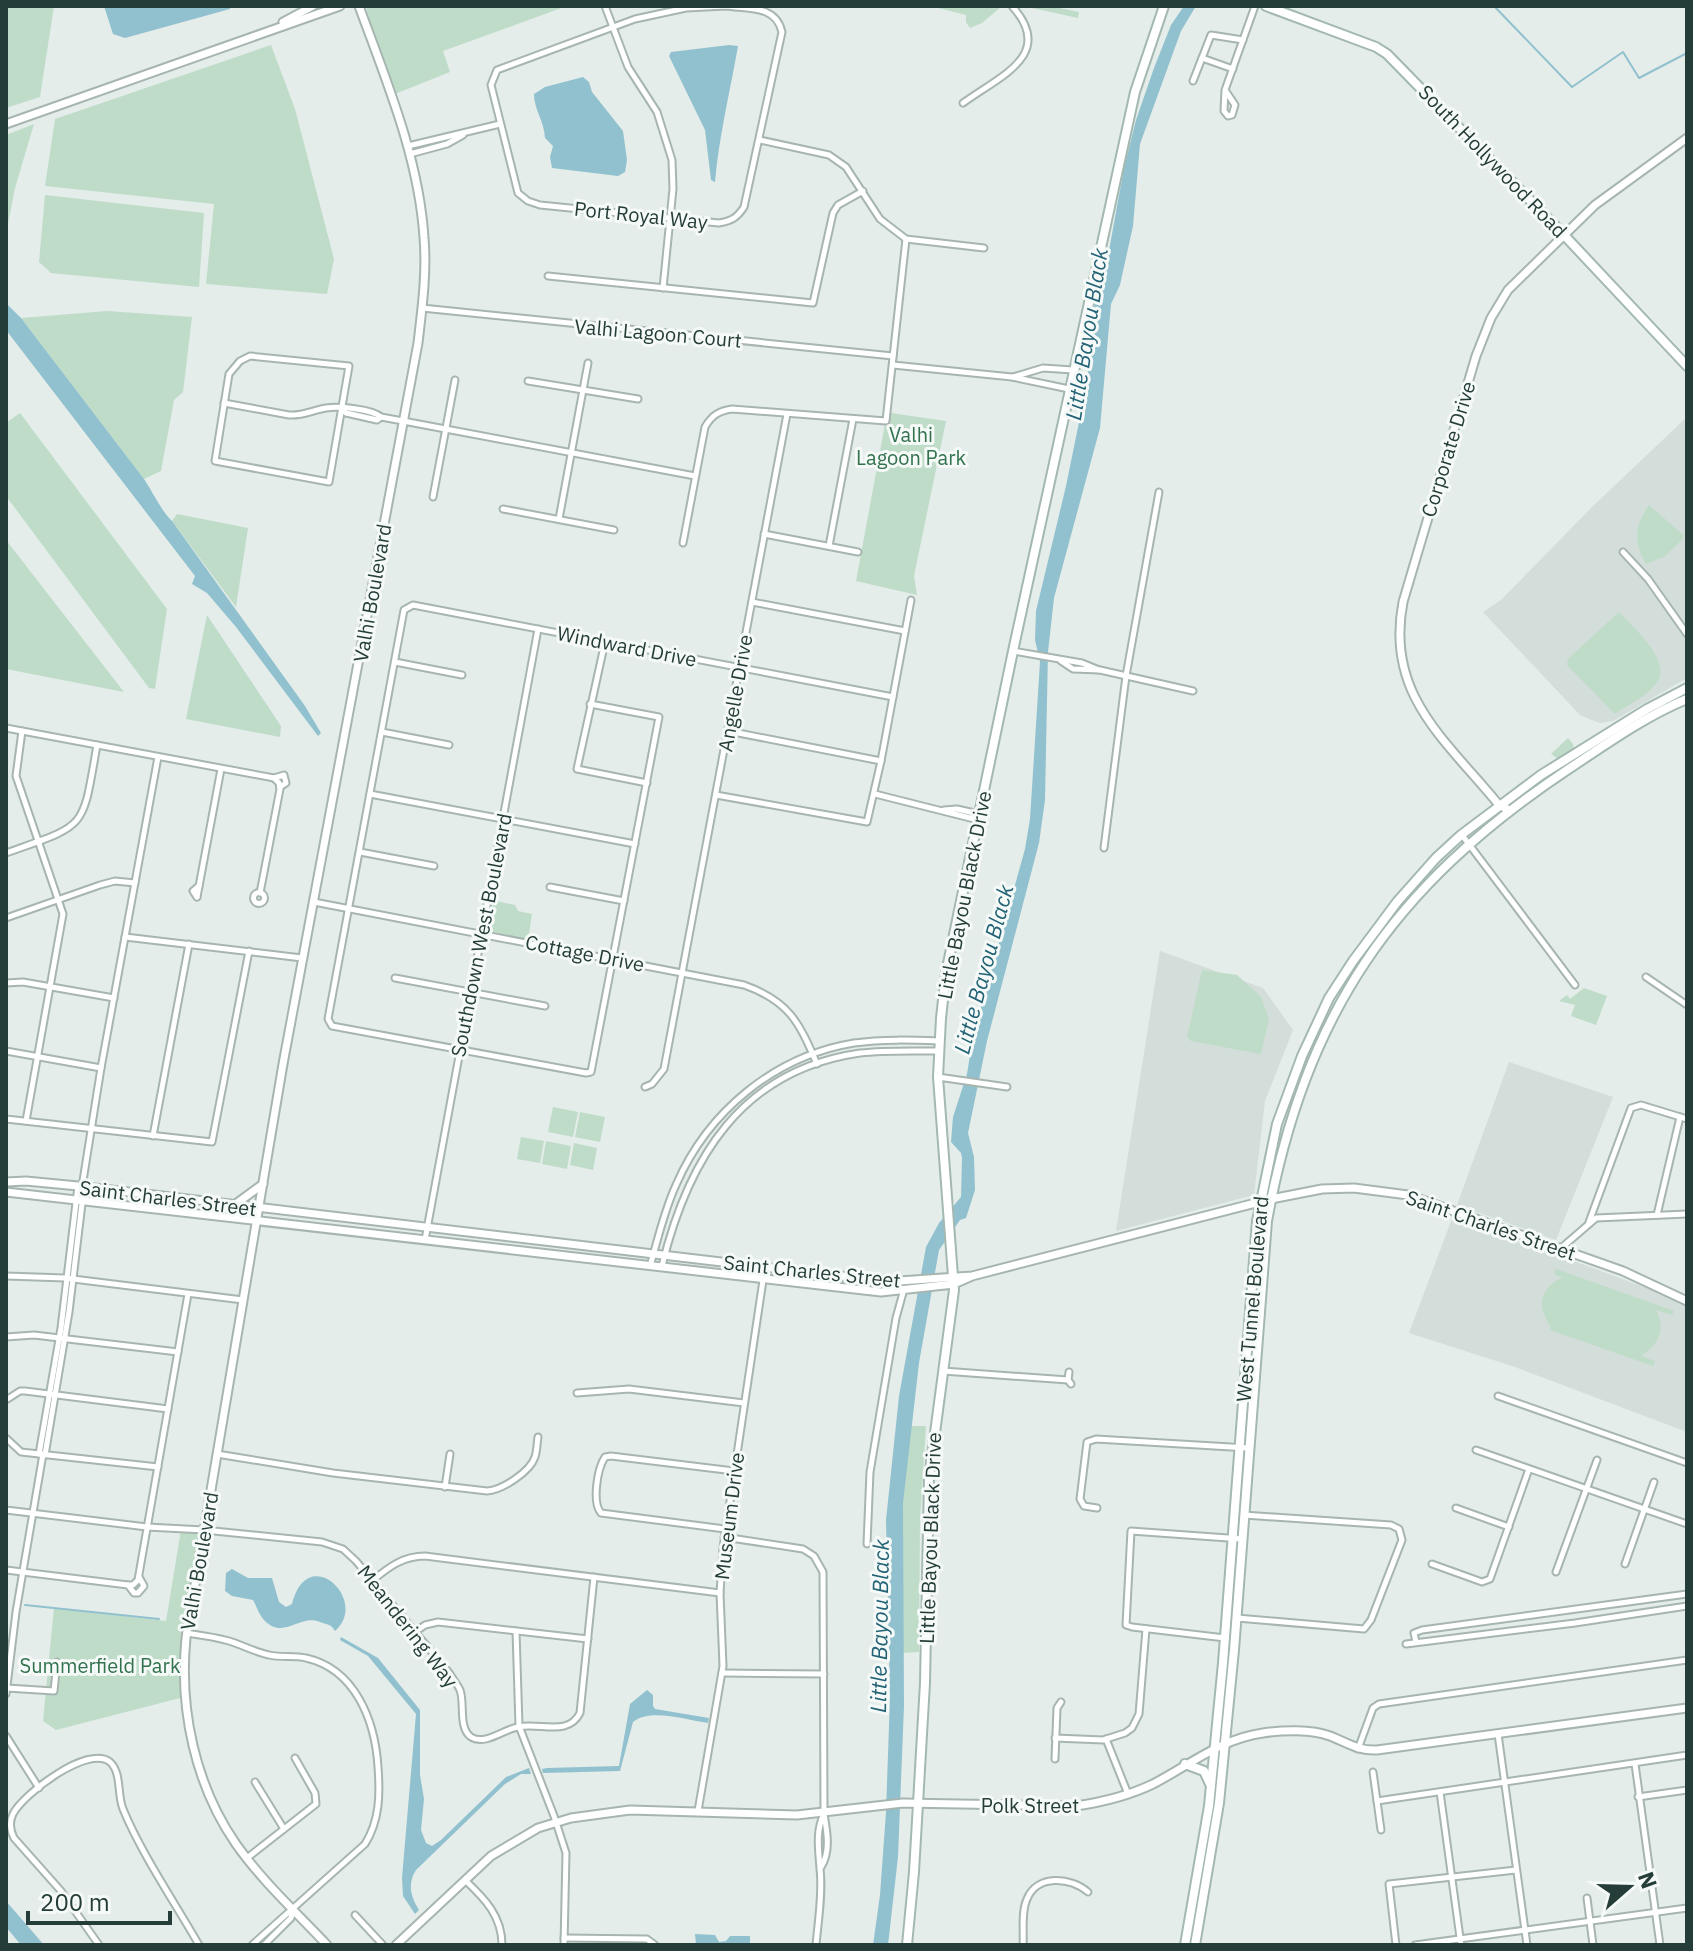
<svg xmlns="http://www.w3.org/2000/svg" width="1693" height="1951" font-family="'IBM Plex Sans',sans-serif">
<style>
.built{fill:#d3ddd9}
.green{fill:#bfdcc9}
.water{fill:#91c1ce}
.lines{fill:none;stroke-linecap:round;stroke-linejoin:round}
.stream{stroke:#91c1ce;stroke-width:2}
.minor-casing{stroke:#a7b5b1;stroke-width:9}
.tertiary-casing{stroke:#a7b5b1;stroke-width:11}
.secondary-casing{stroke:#a4b8b2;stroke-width:12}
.minor{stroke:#fff;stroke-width:5}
.tertiary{stroke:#fff;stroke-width:7}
.secondary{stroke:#fff;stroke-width:8}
.labels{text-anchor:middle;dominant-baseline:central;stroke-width:6;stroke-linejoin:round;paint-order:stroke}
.street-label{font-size:20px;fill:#253d38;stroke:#f5f9f7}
.park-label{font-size:20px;fill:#32724e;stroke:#f5f9f7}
.water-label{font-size:22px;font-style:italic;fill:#236376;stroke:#f5f9f7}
</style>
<rect width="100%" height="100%" fill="#e4edea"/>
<g class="built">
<polygon points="1687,417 1687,678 1613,721 1600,723 1589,719 1580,715 1483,612 1501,600 1592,507"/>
<polygon points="1160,951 1263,988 1293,1030 1265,1101 1254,1195 1116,1231"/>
<polygon points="1509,1062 1613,1097 1556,1240 1457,1205"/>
<polygon points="1453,1216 1687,1303 1687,1432 1515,1367 1409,1333"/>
</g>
<g class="green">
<polygon points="6,6 54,6 40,97 6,108"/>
<polygon points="366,6 567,6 443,51 450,72 395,94 377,51"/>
<polygon points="930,6 1002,6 982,23 970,28 966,22 966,15"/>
<polygon points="1023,6 1050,6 1079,12 1078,18"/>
<polygon points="271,45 295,109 334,259 327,294 206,284 214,204 45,186 55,119"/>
<polygon points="34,124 15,188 6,234 6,135"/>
<polygon points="45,195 204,213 199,287 51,273 39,262"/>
<polygon points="107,311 192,317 183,392 174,400 161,471 144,479 21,318"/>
<polygon points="20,413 167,609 155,689 149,688 6,496 6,423"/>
<polygon points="891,413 946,421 914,576 917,595 856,581 885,424 888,423"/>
<path d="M 1649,505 L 1683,535 L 1683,539 L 1665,556 L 1646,564 C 1633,542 1635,525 1649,505 Z"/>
<polygon points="177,514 248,528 236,607 172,521"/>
<polygon points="6,540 124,692 6,669"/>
<path d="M 1619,612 C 1633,627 1674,662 1656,684 C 1647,696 1627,705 1615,714 L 1567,665 L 1568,659 Z"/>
<polygon points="207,615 281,726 280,737 186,719"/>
<polygon points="1568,738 1573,744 1574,751 1560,760 1551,754"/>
<polygon points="491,900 515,905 518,911 532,914 528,940 486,930"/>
<polygon points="1202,970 1237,975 1261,997 1269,1019 1261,1054 1191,1041 1187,1037"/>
<polygon points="1584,988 1607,996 1596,1025 1571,1016 1575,1005 1559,1001 1567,995 1570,999"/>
<polygon points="553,1107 578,1112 573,1137 548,1132"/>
<polygon points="580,1112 605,1117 600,1142 575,1137"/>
<polygon points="521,1137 544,1141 540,1163 517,1159"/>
<polygon points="546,1141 571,1146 567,1169 542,1164"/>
<polygon points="574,1143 597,1148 593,1170 570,1165"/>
<path d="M 1556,1269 L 1674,1311 L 1672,1315 L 1656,1310 C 1666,1330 1659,1344 1641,1356 L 1655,1361 L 1653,1366 L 1550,1330 L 1551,1327 C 1537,1308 1539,1288 1562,1278 L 1554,1274 Z"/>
<polygon points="909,1426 926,1426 920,1520 919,1652 899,1653 900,1519"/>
<polygon points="181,1530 203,1530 188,1623 184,1697 56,1730 43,1721 54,1608 166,1621"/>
</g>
<g class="water">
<polygon points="104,6 230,6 230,9 125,38 113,34"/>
<polygon points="1184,6 1196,6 1181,31 1140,144 1133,226 1120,285 1111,304 1100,428 1054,598 1048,652 1045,800 1039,843 987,1041 968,1133 974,1157 975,1190 966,1218 960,1220 939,1250 919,1363 903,1503 904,1706 898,1857 888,1945 873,1945 880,1895 886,1812 890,1697 886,1520 899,1396 926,1247 939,1223 961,1197 962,1158 961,1153 951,1142 953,1117 967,1074 973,1036 1025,849 1030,819 1040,662 1035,640 1036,611 1066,486 1087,383 1092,314 1104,278 1124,168 1136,120 1154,68 1171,25"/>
<path d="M 729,45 L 738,46 C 730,92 719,136 715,182 L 711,180 L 705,130 L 669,56 L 671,52 Z"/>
<path d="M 583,77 L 589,82 L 592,92 L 623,131 L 627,160 L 625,172 L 618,176 L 552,168 L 550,157 L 553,146 L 545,138 C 544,120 534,110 534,94 L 545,87 Z"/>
<path d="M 6,303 L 21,318 L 144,479 C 154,494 160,509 172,521 L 305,706 L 321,733 L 318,736 L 236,627 L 207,593 L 192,584 L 195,576 L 6,330 Z"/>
<path d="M 232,1569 L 248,1578 L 272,1578 L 279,1602 L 286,1607 L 292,1604 C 308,1541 370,1601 335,1631 C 331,1624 328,1625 320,1622 C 300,1614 285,1639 266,1622 C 259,1616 257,1607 253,1600 L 232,1596 L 225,1591 L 226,1573 Z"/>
<path d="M 341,1637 L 378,1658 L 420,1710 L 420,1775 L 424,1799 L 421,1830 L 426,1843 L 432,1846 L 441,1840 L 506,1777 L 529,1768 L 531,1774 L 521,1774 L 505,1784 L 416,1870 C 407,1884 411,1897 419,1910 L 415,1914 L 403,1896 L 402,1878 L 416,1714 L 368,1656 L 340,1640 Z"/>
<path d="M 647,1690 L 653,1695 L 653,1706 L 655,1709 L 709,1718 L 708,1723 C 686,1720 651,1708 633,1722 L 620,1771 L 543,1773 L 542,1769 L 547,1768 L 619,1766 L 630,1704 Z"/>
<polygon points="6,1901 44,1945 21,1945 6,1927"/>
<polygon points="695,1934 715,1935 719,1942 726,1941 730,1936 750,1936 750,1945 696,1945"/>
</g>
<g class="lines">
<g class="stream">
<polyline points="1494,6 1572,87 1623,52 1639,78 1687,53"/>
<polyline points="6,1602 7,1602"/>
<polyline points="25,1605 159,1619"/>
</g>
<g class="minor-casing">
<g id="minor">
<polyline points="605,6 628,67 657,112 672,160 673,189 663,288"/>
<path d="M 726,6 C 748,9 776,5 782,32 L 744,207 C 737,218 731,221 719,223 L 540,205 L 528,201 L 518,193 L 491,85 L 497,70 L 635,19 L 686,8 Z"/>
<polyline points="1202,58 1233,69"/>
<polyline points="1193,81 1211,35 1243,40"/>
<polyline points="1225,90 1235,105 1232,115 1228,116 1224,111 1225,90 1255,6"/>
<path d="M 963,103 C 1000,76 1056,55 1012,6"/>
<polyline points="760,140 829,155 846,167 880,219 906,239 984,248"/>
<polyline points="408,146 500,124"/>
<polyline points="410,154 447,144 463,135"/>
<polyline points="548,276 813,303 833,213 838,205 863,191"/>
<polyline points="422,308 893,356"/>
<polygon points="250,356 349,366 329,482 215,461 229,374 240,361"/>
<polyline points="893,365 1012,377 1069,389"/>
<polyline points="1013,377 1043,368 1073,370"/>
<polyline points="528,381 638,399"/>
<path d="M 224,403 L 289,415 C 303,416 313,410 326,408 C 339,406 372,409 381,417"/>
<polyline points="342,409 346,413 377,420 381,417 403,421 695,476"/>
<polyline points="433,497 455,380"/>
<polyline points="503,509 614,530"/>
<polyline points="559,519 588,363"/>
<polyline points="764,534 858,552"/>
<path d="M 683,543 L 705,427 C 712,415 719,411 732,409 L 886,421 L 906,239"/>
<polyline points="829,546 853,419"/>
<polyline points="1623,552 1648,579 1687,634"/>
<polyline points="752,602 905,631"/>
<polyline points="605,642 577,769 647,783"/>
<polyline points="1013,651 1082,663 1099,670"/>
<polyline points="1061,661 1073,669 1100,670 1193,691"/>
<polyline points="395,662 462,675"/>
<polyline points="590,704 659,717 591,1072 586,1073 332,1026 328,1019 404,610 413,605 893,697"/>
<polyline points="6,728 274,778 284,775 286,783 280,787"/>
<polyline points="22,731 16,776 63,914 26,1121"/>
<polyline points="728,731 881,761"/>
<polyline points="382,732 449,745"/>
<polyline points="370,794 635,844"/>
<polyline points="875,794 978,820"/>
<polyline points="716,795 867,822 881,761 911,600"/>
<polyline points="944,810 957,809 979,814"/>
<polyline points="1462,835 1575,985"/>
<polyline points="1104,848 1126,676 1159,492"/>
<polyline points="360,852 434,866"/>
<path d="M 6,853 C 88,824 82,831 97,745"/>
<polyline points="550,887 624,901"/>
<circle cx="259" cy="898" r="5.5"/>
<polyline points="260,893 280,789 279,783 274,778"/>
<polyline points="197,897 221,769"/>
<polyline points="197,897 193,891 199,886"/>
<path d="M 314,902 L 744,985 C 789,1001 799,1022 817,1064"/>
<polyline points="6,918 100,885 115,881 135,883"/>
<polyline points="125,937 302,958"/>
<polyline points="1646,977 1687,1005"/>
<polyline points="395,978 545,1006"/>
<polyline points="6,983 23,982 114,998"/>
<polyline points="6,1051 101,1068"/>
<polyline points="938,1077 1007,1087"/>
<polyline points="645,1087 652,1084 664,1069 787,414"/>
<polyline points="6,1119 212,1142 249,951"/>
<polyline points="153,1136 189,944"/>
<polyline points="82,1187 101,1068 158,757"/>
<polyline points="1657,1215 1680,1117"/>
<polyline points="1589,1222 1631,1108 1641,1105 1687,1119"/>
<polyline points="425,1240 538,629"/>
<polyline points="1560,1249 1596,1218 1687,1214"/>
<path d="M 650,1266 C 658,1239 664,1211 676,1185 C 708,1111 775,1056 854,1043 C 883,1039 911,1040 940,1041"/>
<path d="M 662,1266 C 688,1159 741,1070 860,1053 C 886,1050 912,1051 939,1051"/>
<polyline points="6,1276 65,1278 243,1300"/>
<polyline points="6,1337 34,1335 178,1352"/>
<polyline points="943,1371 1068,1380"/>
<polyline points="1069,1372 1068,1380 1071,1384"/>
<polyline points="577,1393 629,1389 744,1403"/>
<polyline points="1498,1396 1687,1463"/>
<polyline points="6,1400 20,1391 25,1391 168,1409"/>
<polyline points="6,1438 21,1452 158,1467"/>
<polyline points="1476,1450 1687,1524"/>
<polyline points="39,1454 61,1328 78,1186"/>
<path d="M 217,1454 L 333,1473 L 487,1491 C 502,1490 530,1472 535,1457 C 537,1451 537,1443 538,1437"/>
<polyline points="45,1455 69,1312 84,1187"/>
<polyline points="445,1487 450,1454"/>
<polyline points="1097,1508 1084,1506 1080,1499 1087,1442 1096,1439 1248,1448"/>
<polyline points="1456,1508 1509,1527"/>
<path d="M 6,1510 L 147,1527 L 204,1530 L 322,1542 L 343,1549 L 356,1561 L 450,1674 C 453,1679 457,1684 460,1690 C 465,1703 458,1728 471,1737 C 485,1746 504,1729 518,1727 C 540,1722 568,1737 580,1713 L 594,1577"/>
<path d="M 725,1529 L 601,1513 C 592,1503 597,1469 605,1457 L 611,1456 L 734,1471"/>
<path d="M 724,1537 L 803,1549 L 814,1556 L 823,1572 L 824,1814 C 827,1831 831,1852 821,1867"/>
<polyline points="867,1544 870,1472 896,1318 904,1289"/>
<polyline points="1432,1564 1482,1582 1490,1579 1529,1469"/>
<polyline points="1625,1564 1654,1482"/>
<polyline points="6,1570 128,1585 134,1593 138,1593 144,1586 139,1577"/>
<polyline points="1556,1572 1597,1460"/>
<path d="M 373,1580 C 389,1567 403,1556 425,1556 L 720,1593"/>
<polyline points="128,1585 133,1585 138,1580 188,1294"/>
<polyline points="1237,1618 1364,1629 1371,1620 1402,1540 1399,1529 1391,1525 1244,1515"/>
<polyline points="516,1631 519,1726 554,1816 566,1853 564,1945"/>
<polyline points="415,1632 425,1625 438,1622 588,1639"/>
<path d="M 186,1633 C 200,1635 215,1637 229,1641 C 242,1645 255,1652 269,1655 C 281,1658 294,1655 306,1658 C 355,1669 375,1720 378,1767 C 380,1794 380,1820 365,1844 L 252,1945"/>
<polyline points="1225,1638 1132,1627 1126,1625 1131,1531 1242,1539"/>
<polyline points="1416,1642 1414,1633 1422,1630 1687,1594"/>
<polyline points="1406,1644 1575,1623 1687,1606"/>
<polyline points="722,1673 824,1674"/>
<polyline points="7,1688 54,1691 57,1662"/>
<polyline points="6,1694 16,1612 43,1454"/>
<polyline points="1498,1734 1527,1945"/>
<polyline points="6,1736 39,1788"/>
<polyline points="1055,1738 1103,1740 1125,1733 1132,1728 1139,1714 1146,1629"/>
<polyline points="1106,1739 1128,1794"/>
<polyline points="1358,1749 1373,1708 1379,1704 1687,1660"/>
<polyline points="1055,1759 1057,1708 1061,1702"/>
<polyline points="1635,1764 1660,1945"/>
<polyline points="1373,1772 1381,1830"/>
<polyline points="255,1782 284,1829"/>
<polyline points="1440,1792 1461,1945"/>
<polyline points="1638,1797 1687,1790"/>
<polyline points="1377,1801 1687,1755"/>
<polyline points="698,1811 723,1666 720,1593 723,1548 765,1267"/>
<polyline points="247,1858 316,1804 315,1793 295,1758"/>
<path d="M 465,1880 C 485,1899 502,1916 502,1945"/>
<polyline points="1587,1898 1593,1945"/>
<polyline points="355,1915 383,1945"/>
<polyline points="564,1938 647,1939 655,1945"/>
<path d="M 99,1945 L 61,1891 L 14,1838 C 10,1830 9,1822 13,1814 C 23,1794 89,1744 110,1762 C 122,1773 117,1795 123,1809 C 141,1853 175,1903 199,1945"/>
<polyline points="264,1945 291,1918 293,1910"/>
<path d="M 816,1945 C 818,1921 823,1893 820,1869 C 819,1852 815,1831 824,1814"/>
<path d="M 1023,1945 C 1024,1931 1021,1912 1027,1899 C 1037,1874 1071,1877 1088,1892"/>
<polyline points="1396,1945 1389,1884 1516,1870"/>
<polyline points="1415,1945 1687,1908"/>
</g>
</g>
<g class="tertiary-casing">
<g id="tertiary">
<polyline points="283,22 313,6"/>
<polyline points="6,124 340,6"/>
<path d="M 1509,810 L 1499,805 C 1446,740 1385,695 1403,602 L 1476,356 L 1491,318 L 1508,290 L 1595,205 L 1687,138"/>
<polyline points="6,1182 26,1181 78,1186 849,1277 899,1281 972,1276 1271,1199 1322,1189 1354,1188 1408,1195 1623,1271 1687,1301"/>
<polyline points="6,1192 881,1292 954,1284 970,1277"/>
<polyline points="233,1206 263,1184"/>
<path d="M 327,1945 C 296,1912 262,1881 236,1844 C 195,1785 179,1709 186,1638 L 283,1064 L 418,343 C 422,308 427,273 424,238 C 419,158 386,80 359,6"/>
<path d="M 396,1945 L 491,1856 L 538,1828 L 571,1818 L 630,1810 L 797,1815 L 903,1803 L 1076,1806 C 1103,1802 1128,1796 1153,1784 C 1190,1765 1220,1739 1263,1733 C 1283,1730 1311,1729 1330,1736 C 1348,1743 1358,1751 1377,1750 L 1687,1708"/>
</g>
</g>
<g class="secondary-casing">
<g id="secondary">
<polyline points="1266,6 1376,47 1387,54 1564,235 1687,366"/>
<polyline points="1185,1764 1204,1771 1210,1784"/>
<polyline points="907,1945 914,1872 925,1683 929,1478 954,1290 938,1077 941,1018 946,973 1013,651 1135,92 1164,6"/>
<polyline points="1185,1945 1209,1806 1223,1663 1257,1221 1277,1124 1302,1056 1329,998 1353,961 1397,902 1436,858 1461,835 1541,775 1647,709 1687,688"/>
<path d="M 1195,1945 L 1219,1803 L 1234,1650 L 1267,1221 C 1305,1014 1392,887 1567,770 C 1605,745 1645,716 1687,699"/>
</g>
</g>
<use href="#minor" class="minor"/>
<use href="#tertiary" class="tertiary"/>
<use href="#secondary" class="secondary"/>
</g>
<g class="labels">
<g class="street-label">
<text transform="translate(1493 161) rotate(46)">South Hollywood Road</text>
<text transform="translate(641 215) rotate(6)">Port Royal Way</text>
<text transform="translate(658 333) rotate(5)">Valhi Lagoon Court</text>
<text transform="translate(1448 449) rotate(-73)">Corporate Drive</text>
<text transform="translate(372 593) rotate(-80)">Valhi Boulevard</text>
<text transform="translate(627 646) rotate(11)">Windward Drive</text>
<text transform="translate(735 693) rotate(-80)">Angelle Drive</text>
<text transform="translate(964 895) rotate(-79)">Little Bayou Black Drive</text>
<text transform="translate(481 935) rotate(-79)">Southdown West Boulevard</text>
<text transform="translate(585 953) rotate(11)">Cottage Drive</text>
<text transform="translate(168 1198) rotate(7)">Saint Charles Street</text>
<text transform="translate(1491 1225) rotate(19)">Saint Charles Street</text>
<text transform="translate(812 1271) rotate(6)">Saint Charles Street</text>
<text transform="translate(1252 1299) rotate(-85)">West Tunnel Boulevard</text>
<text transform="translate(729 1516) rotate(-83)">Museum Drive</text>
<text transform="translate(930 1538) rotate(-88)">Little Bayou Black Drive</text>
<text transform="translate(199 1561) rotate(-80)">Valhi Boulevard</text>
<text transform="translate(408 1626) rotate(52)">Meandering Way</text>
<text x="1030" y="1805">Polk Street</text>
</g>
<g class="park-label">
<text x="911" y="434">Valhi<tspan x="911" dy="23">Lagoon Park</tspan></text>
<text x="100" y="1665">Summerfield Park</text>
</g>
<g class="water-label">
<text transform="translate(1086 334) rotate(-81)">Little Bayou Black</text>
<text transform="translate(983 969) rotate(-75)">Little Bayou Black</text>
<text transform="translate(879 1626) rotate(-89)">Little Bayou Black</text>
</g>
</g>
<rect width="1693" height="1951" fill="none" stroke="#253d38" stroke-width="16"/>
<g transform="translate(1629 1887) rotate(70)" stroke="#f5f9f7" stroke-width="6" paint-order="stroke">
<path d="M0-6L14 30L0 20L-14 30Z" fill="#253d38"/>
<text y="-12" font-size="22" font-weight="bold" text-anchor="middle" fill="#253d38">N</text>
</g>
<path d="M28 1911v12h142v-12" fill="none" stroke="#253d38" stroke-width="4"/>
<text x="40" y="1911" font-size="24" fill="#253d38" stroke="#f5f9f7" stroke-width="6" paint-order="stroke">200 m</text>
</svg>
